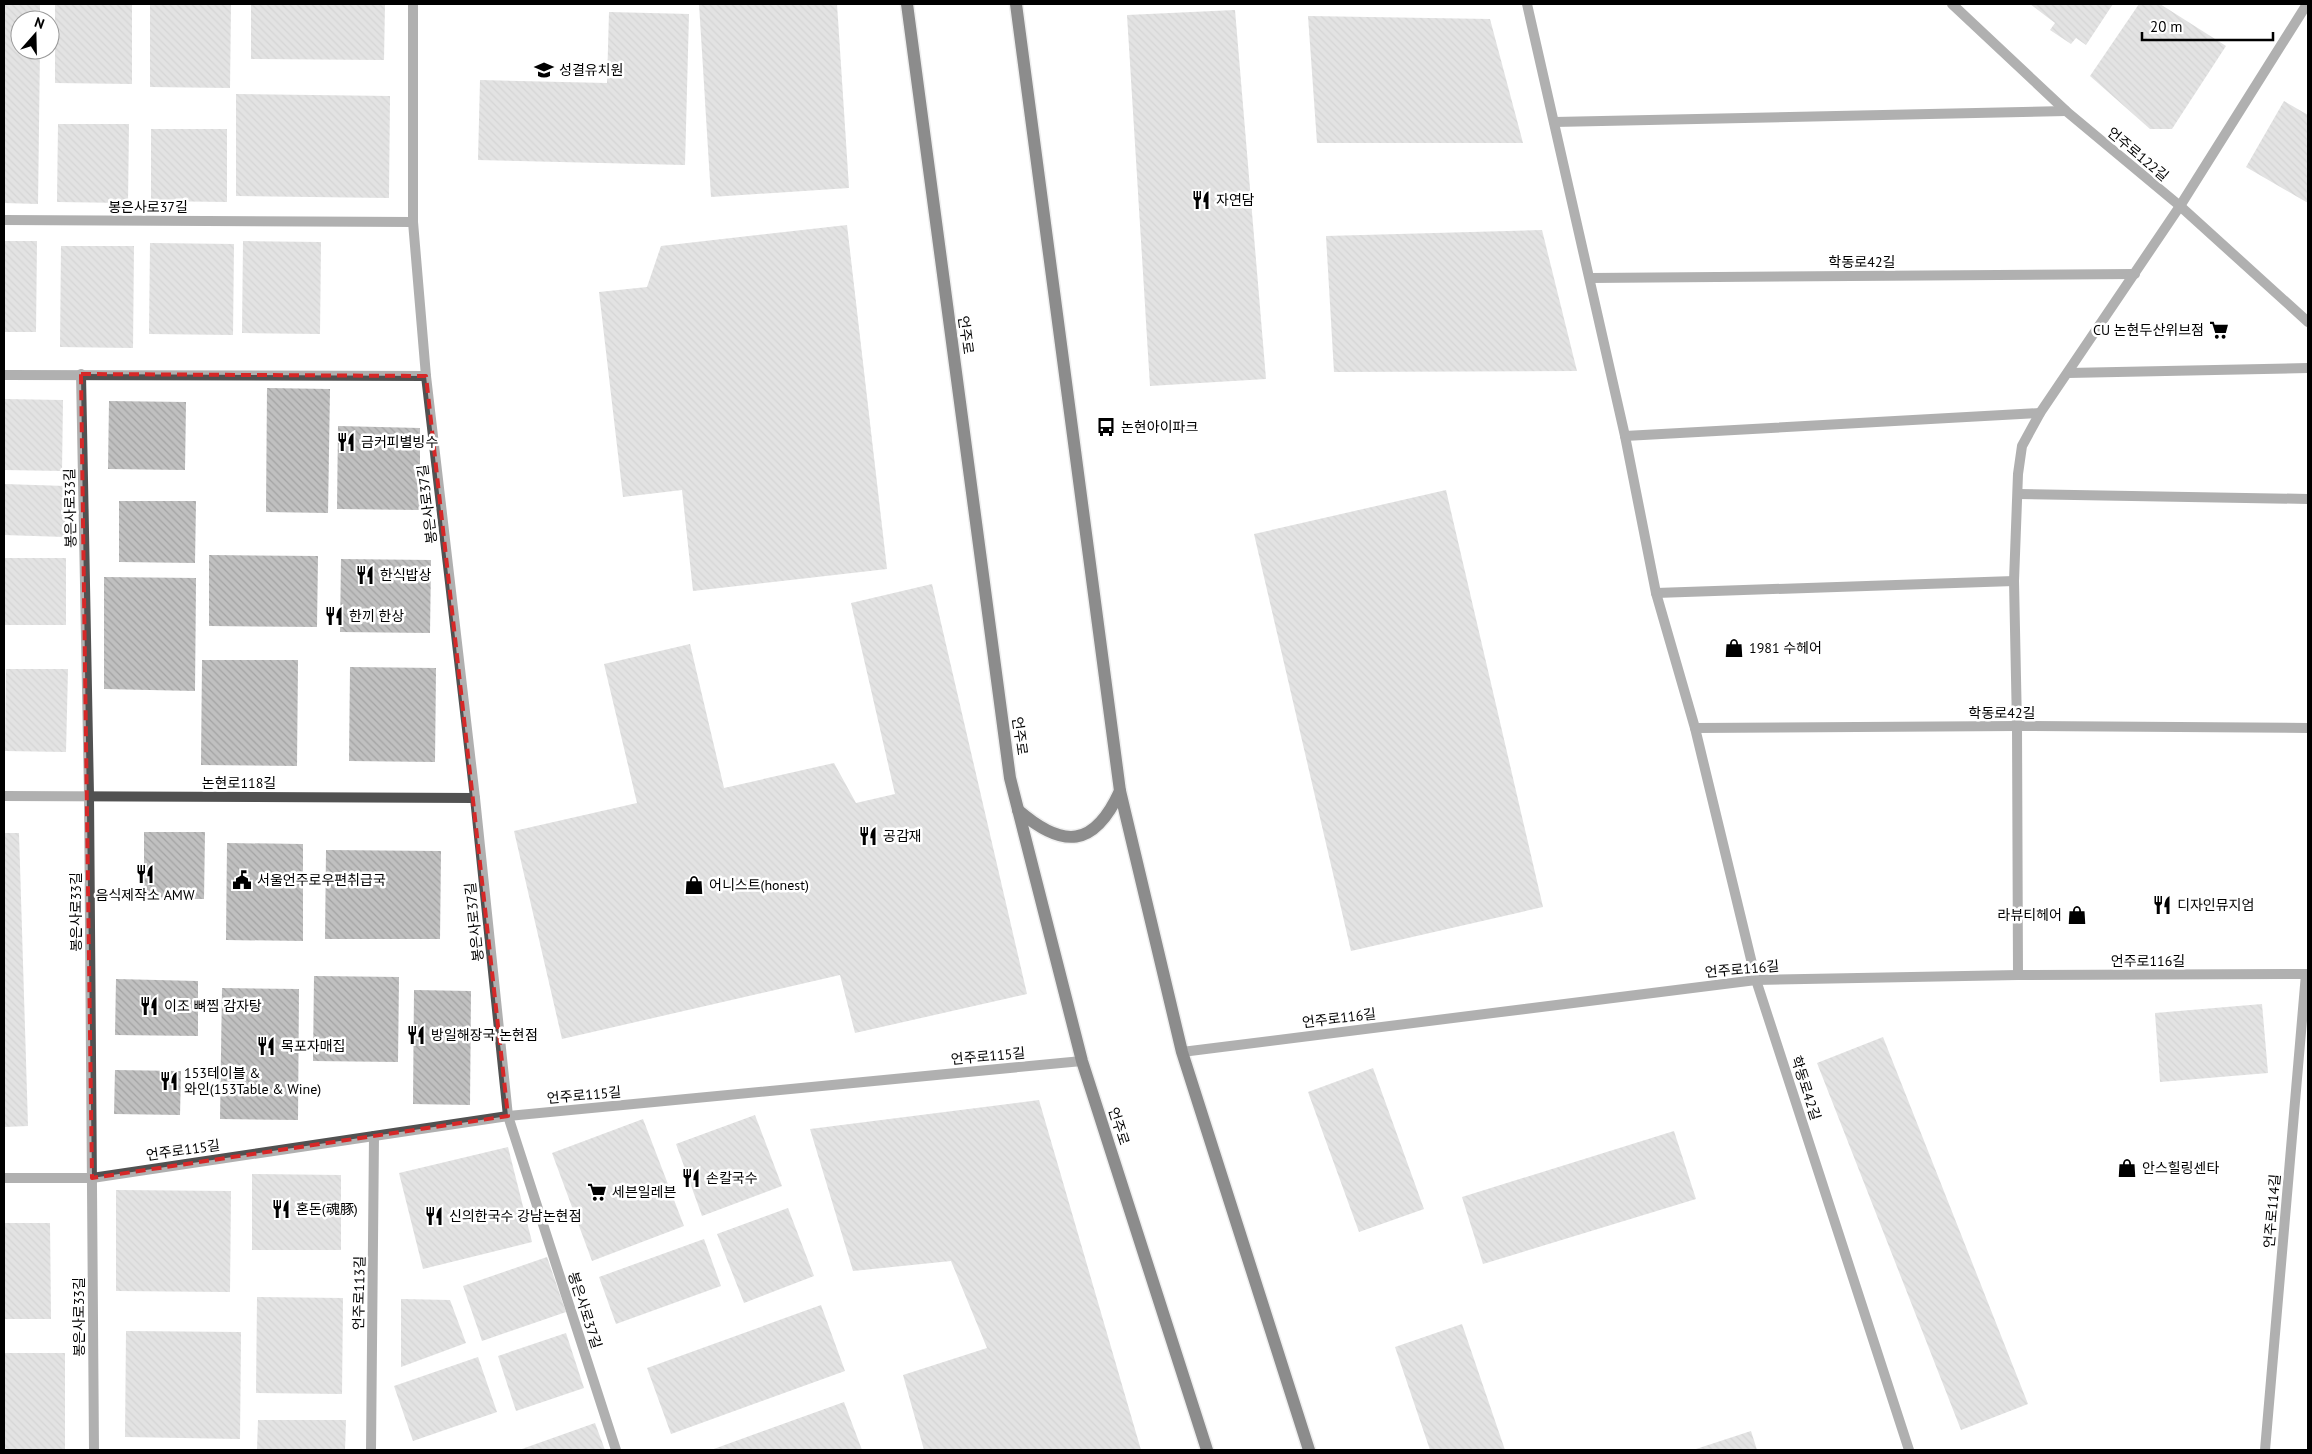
<svg xmlns="http://www.w3.org/2000/svg" width="2312" height="1454" font-family="'PT Sans','Noto Sans KR',sans-serif">
<style>
.building{fill:url(#building-back-hatch)}
.lines{fill:none;stroke-linecap:round;stroke-linejoin:round}
.primary-casing{stroke:#dbdbdb;stroke-width:15}
.lane{stroke:#515151;stroke-width:10}
.street{stroke:#515151;stroke-width:10}
.primary{stroke:#000;stroke-width:12}
.marked{fill:none;stroke:#d62828;stroke-width:4;stroke-dasharray:10 6;stroke-linejoin:round}
.labels{text-anchor:middle;dominant-baseline:central;stroke-width:5;stroke-linejoin:round;paint-order:stroke}
.poi-label{font-size:14px;fill:#000;stroke:#fff;text-anchor:start}
.street-label{font-size:14px;fill:#000;stroke:#fff}
</style>
<defs>
<pattern id="building-back-hatch" width="6" height="6" patternUnits="userSpaceOnUse" patternTransform="scale(1.25)"><rect width="6" height="6" fill="#c0c0c0"/><path d="M-1 5l2 2M0 0l6 6M5-1l2 2" fill="none" stroke="#a3a3a3"/></pattern>
</defs>
<rect width="100%" height="100%" fill="#fff"/>
<g class="building">
<polygon points="4,4 40,4 40,20 20,20 20,50 40,50 38,204 4,203"/>
<polygon points="55,4 132,4 132,84 55,83"/>
<polygon points="150,4 231,4 230,88 150,87"/>
<polygon points="251,4 385,4 384,60 251,59"/>
<polygon points="699,4 837,4 849,188 711,197"/>
<polygon points="2030,4 2113,4 2086,45 2076,38 2071,44 2050,30 2055,23"/>
<polygon points="2139,4 2160,4 2226,46 2172,129 2150,129 2090,76"/>
<polygon points="1235,10 1266,379 1150,386 1127,15"/>
<polygon points="609,12 689,14 685,165 478,160 480,80 607,83"/>
<polygon points="1308,16 1490,19 1523,143 1317,143"/>
<polygon points="236,94 390,96 389,198 236,196"/>
<polygon points="2284,101 2308,115 2308,203 2246,167"/>
<polygon points="58,124 129,124 128,203 57,202"/>
<polygon points="151,129 227,129 227,202 151,201"/>
<polygon points="847,225 887,569 693,591 682,490 623,497 599,292 647,287 661,246"/>
<polygon points="1542,230 1577,371 1334,372 1326,236"/>
<polygon points="4,241 37,241 36,332 4,332"/>
<polygon points="243,241 321,242 320,334 242,333"/>
<polygon points="150,243 234,244 233,335 149,334"/>
<polygon points="61,246 134,246 133,348 60,347"/>
<polygon points="267,388 330,389 328,513 266,512"/>
<polygon points="4,399 63,400 62,471 4,470"/>
<polygon points="109,401 186,402 185,470 108,469"/>
<polygon points="338,426 420,428 420,510 337,509"/>
<polygon points="4,484 66,486 65,537 4,535"/>
<polygon points="1446,490 1543,907 1351,951 1254,534"/>
<polygon points="119,501 196,501 195,563 119,562"/>
<polygon points="209,555 318,556 317,627 209,626"/>
<rect x="4" y="558" width="62" height="67"/>
<polygon points="341,559 431,560 430,633 340,632"/>
<polygon points="104,577 196,578 195,691 104,689"/>
<polygon points="932,584 1027,994 855,1033 840,975 562,1039 514,831 637,803 604,664 690,644 724,788 834,763 856,803 895,794 851,603"/>
<polygon points="202,660 298,660 297,766 201,765"/>
<polygon points="350,667 436,668 435,762 349,761"/>
<polygon points="6,669 68,669 66,752 5,751"/>
<polygon points="144,832 205,832 204,899 144,899"/>
<polygon points="4,833 19,833 28,1126 4,1127"/>
<polygon points="227,843 303,844 303,941 226,940"/>
<polygon points="326,850 441,851 440,939 325,939"/>
<polygon points="314,976 399,977 398,1062 313,1061"/>
<polygon points="116,979 198,981 198,1036 115,1035"/>
<polygon points="222,988 299,989 298,1120 220,1119"/>
<polygon points="414,990 471,991 470,1105 413,1104"/>
<polygon points="2262,1004 2268,1073 2160,1082 2155,1013"/>
<polygon points="1883,1037 2028,1404 1961,1430 1817,1063"/>
<polygon points="1373,1068 1424,1209 1359,1232 1308,1092"/>
<polygon points="115,1070 181,1071 180,1115 114,1114"/>
<polygon points="1039,1100 1141,1450 924,1450 903,1375 987,1348 951,1261 853,1271 810,1129"/>
<polygon points="755,1115 782,1186 702,1216 676,1144"/>
<polygon points="643,1119 684,1226 592,1261 552,1153"/>
<polygon points="1674,1131 1696,1199 1483,1264 1462,1197"/>
<polygon points="508,1147 532,1242 423,1269 399,1173"/>
<polygon points="252,1174 341,1175 341,1250 252,1250"/>
<polygon points="116,1190 231,1191 230,1292 116,1291"/>
<polygon points="788,1208 814,1276 744,1303 717,1234"/>
<polygon points="4,1223 50,1223 51,1319 4,1319"/>
<polygon points="704,1239 721,1286 616,1324 599,1277"/>
<polygon points="547,1257 566,1312 482,1341 463,1286"/>
<polygon points="257,1297 343,1298 342,1394 256,1393"/>
<polygon points="401,1299 450,1300 466,1343 401,1367"/>
<polygon points="821,1305 845,1371 671,1434 647,1368"/>
<polygon points="1462,1324 1505,1450 1430,1450 1395,1347"/>
<polygon points="126,1331 241,1332 240,1439 125,1437"/>
<polygon points="566,1333 584,1388 516,1411 498,1356"/>
<rect x="4" y="1353" width="61" height="97"/>
<polygon points="478,1357 497,1412 413,1441 394,1386"/>
<polygon points="844,1402 862,1450 711,1450"/>
<polygon points="258,1420 346,1420 345,1450 257,1450"/>
<polygon points="595,1423 605,1450 519,1450"/>
<polygon points="1751,1431 1757,1450 1693,1450"/>
</g>
<g class="lines">
<g class="primary-casing">
<g id="primary">
<polyline points="907,4 1010,778 1082,1061 1207,1450"/>
<polyline points="1016,4 1120,791 1182,1052 1309,1450"/>
<path d="M 1018,810 C 1063,849 1094,848 1120,791"/>
</g>
</g>
<g class="lane">
<polyline points="4,220 413,222"/>
<polyline points="2068,373 2308,368"/>
<polyline points="2018,494 2308,499"/>
<polyline points="371,1450 374,1136"/>
</g>
<g class="street">
<polyline points="413,4 413,222 426,376 475,798 508,1116 616,1450"/>
<polyline points="1527,4 1625,436 1656,593 1695,728 1756,980 1909,1450"/>
<polyline points="1952,4 2066,111 2180,206 2308,322"/>
<polyline points="1554,122 2066,111"/>
<polyline points="1590,278 2135,274"/>
<polyline points="81,374 89,795 94,1450"/>
<polyline points="4,375 426,376"/>
<polyline points="1625,436 2040,413"/>
<polyline points="1656,593 2014,581"/>
<polyline points="1695,728 2017,726 2308,728"/>
<polyline points="4,796 475,798"/>
<polyline points="2018,975 2017,726 2014,581 2018,474 2022,446 2040,413 2180,206 2307,4"/>
<polyline points="1182,1052 1756,980 2018,975 2308,974"/>
<polyline points="4,1178 92,1178 508,1116 1082,1061"/>
<polyline points="2265,1450 2306,974"/>
</g>
<use href="#primary" class="primary"/>
</g>
<path d="M0 0H2312V1454H0ZM 81,374 L 426,376 L 508,1116 L 92,1178 Z" fill="#fff" fill-opacity=".55" fill-rule="evenodd"/>
<path class="marked" d="M 81,374 L 426,376 L 508,1116 L 92,1178 Z"/>
<defs>
<g id="school-bare" transform="scale(1.5)"><path d="M0-5L7-2L0 1L-7-2ZM-4 1L0 2.5L4 1V4Q0 6-4 4Z" fill="#000" stroke="#fff" stroke-width="2.5" paint-order="stroke"/></g>
<g id="restaurant-bare" transform="scale(1.5)"><path d="M-5-6h1v4h1v-4h1v4h1v-4h1v5L-1.5 .5V6h-2V.5L-5-1ZM5-6V6H3V1.5H1.5Q1.5-4 5-6Z" fill="#000" stroke="#fff" stroke-width="2.5" paint-order="stroke"/></g>
<g id="supermarket-bare" transform="scale(1.5)"><path d="M-6-5.5h2.5l.6 2H6L4.5 2H-2.5L-4.4-4H-6ZM-1.5 3.2a1.3 1.3 0 1 0 .1 0ZM3 3.2a1.3 1.3 0 1 0 .1 0Z" fill="#000" stroke="#fff" stroke-width="2.5" paint-order="stroke"/></g>
<g id="bus-bare" transform="scale(1.5)"><path d="M-5-6H5V4H4V6H2V4H-2V6H-4V4H-5ZM-3.5-4V0h7V-4ZM-3.5 1.2v1.5H-2V1.2ZM2 1.2v1.5H3.5V1.2Z" fill="#000" stroke="#fff" stroke-width="2.5" paint-order="stroke"/></g>
<g id="shop-bare" transform="scale(1.5)"><path d="M-5-2.5h2.3a2.7 3.5 0 0 1 5.4 0H5L5.5 6h-11ZM-1.5-2.5h3a1.5 2.3 0 0 0-3 0Z" fill="#000" stroke="#fff" stroke-width="2.5" paint-order="stroke"/></g>
<g id="civic-bare" transform="scale(1.5)"><path d="M-.6-6.5H3V-4.5H.6V-3L4-1V1h2V6H-6V1h2V-1L-.6-3ZM-1.2 2.5V6h2.4V2.5Z" fill="#000" stroke="#fff" stroke-width="2.5" paint-order="stroke"/></g>
</defs>
<g fill-rule="evenodd">
<use href="#school-bare" x="544" y="70"/>
<use href="#restaurant-bare" x="1201" y="200"/>
<use href="#supermarket-bare" x="2219" y="330"/>
<use href="#bus-bare" x="1106" y="427"/>
<use href="#restaurant-bare" x="346" y="442"/>
<use href="#restaurant-bare" x="365" y="575"/>
<use href="#restaurant-bare" x="334" y="616"/>
<use href="#shop-bare" x="1734" y="648"/>
<use href="#restaurant-bare" x="868" y="836"/>
<use href="#restaurant-bare" x="145" y="874"/>
<use href="#civic-bare" x="242" y="880"/>
<use href="#shop-bare" x="694" y="885"/>
<use href="#restaurant-bare" x="2162" y="905"/>
<use href="#shop-bare" x="2077" y="915"/>
<use href="#restaurant-bare" x="149" y="1006"/>
<use href="#restaurant-bare" x="416" y="1035"/>
<use href="#restaurant-bare" x="266" y="1046"/>
<use href="#restaurant-bare" x="169" y="1081"/>
<use href="#shop-bare" x="2127" y="1168"/>
<use href="#restaurant-bare" x="691" y="1178"/>
<use href="#supermarket-bare" x="597" y="1192"/>
<use href="#restaurant-bare" x="281" y="1209"/>
<use href="#restaurant-bare" x="434" y="1216"/>
</g>
<g class="labels">
<g class="poi-label">
<text x="559" y="70">성결유치원</text>
<text x="1216" y="200">자연담</text>
<text x="2204" y="330" text-anchor="end">CU 논현두산위브점</text>
<text x="1121" y="427">논현아이파크</text>
<text x="361" y="442">금커피별빙수</text>
<text x="380" y="575">한식밥상</text>
<text x="349" y="616">한끼 한상</text>
<text x="1749" y="648">1981 수헤어</text>
<text x="883" y="836">공감재</text>
<text x="257" y="880">서울언주로우편취급국</text>
<text x="709" y="885">어니스트(honest)</text>
<text x="145" y="895" text-anchor="middle">음식제작소 AMW</text>
<text x="2177" y="905">디자인뮤지엄</text>
<text x="2062" y="915" text-anchor="end">라뷰티헤어</text>
<text x="164" y="1006">이조 뼈찜 감자탕</text>
<text x="431" y="1035">방일해장국 논현점</text>
<text x="281" y="1046">목포자매집</text>
<text x="184" y="1073">153테이블 &amp;<tspan x="184" dy="16">와인(153Table &amp; Wine)</tspan></text>
<text x="2142" y="1168">안스힐링센타</text>
<text x="706" y="1178">손칼국수</text>
<text x="612" y="1192">세븐일레븐</text>
<text x="296" y="1209">혼돈(魂豚)</text>
<text x="449" y="1216">신의한국수 강남논현점</text>
</g>
<g class="street-label">
<text transform="translate(2138 154) rotate(40)">언주로122길</text>
<text x="148" y="207">봉은사로37길</text>
<text x="1862" y="262">학동로42길</text>
<text transform="translate(966 335) rotate(82)">언주로</text>
<text transform="translate(427 504) rotate(-97)">봉은사로37길</text>
<text transform="translate(70 508) rotate(-91)">봉은사로33길</text>
<text x="2002" y="713">학동로42길</text>
<text transform="translate(1020 736) rotate(82)">언주로</text>
<text x="239" y="783">논현로118길</text>
<text transform="translate(76 912) rotate(-90)">봉은사로33길</text>
<text transform="translate(474 922) rotate(-96)">봉은사로37길</text>
<text x="2148" y="961">언주로116길</text>
<text transform="translate(1742 969) rotate(-5)">언주로116길</text>
<text transform="translate(1339 1018) rotate(-7)">언주로116길</text>
<text transform="translate(988 1056) rotate(-5)">언주로115길</text>
<text transform="translate(1806 1088) rotate(72)">학동로42길</text>
<text transform="translate(584 1095) rotate(-5)">언주로115길</text>
<text transform="translate(1119 1126) rotate(72)">언주로</text>
<text transform="translate(183 1150) rotate(-8)">언주로115길</text>
<text transform="translate(2272 1211) rotate(-85)">언주로114길</text>
<text transform="translate(359 1293) rotate(-89)">언주로113길</text>
<text transform="translate(585 1310) rotate(72)">봉은사로37길</text>
<text transform="translate(79 1317) rotate(-90)">봉은사로33길</text>
</g>
</g>
<rect width="2312" height="1454" fill="none" stroke="#000000" stroke-width="10"/>
<g transform="translate(35 35) rotate(20)"><circle r="24" fill="#ffffff" stroke="#999999"/>
<path d="M0-4L9 19L0 12L-9 19Z" fill="#000000"/>
<text y="-8" font-size="14" font-weight="bold" text-anchor="middle" fill="#000000">N</text>
</g>
<path d="M2142 32v8h131v-8" fill="none" stroke="#000000" stroke-width="2.5"/>
<text x="2150" y="32" font-size="15" fill="#000000" stroke="#ffffff" stroke-width="4" paint-order="stroke">20 m</text>
</svg>
